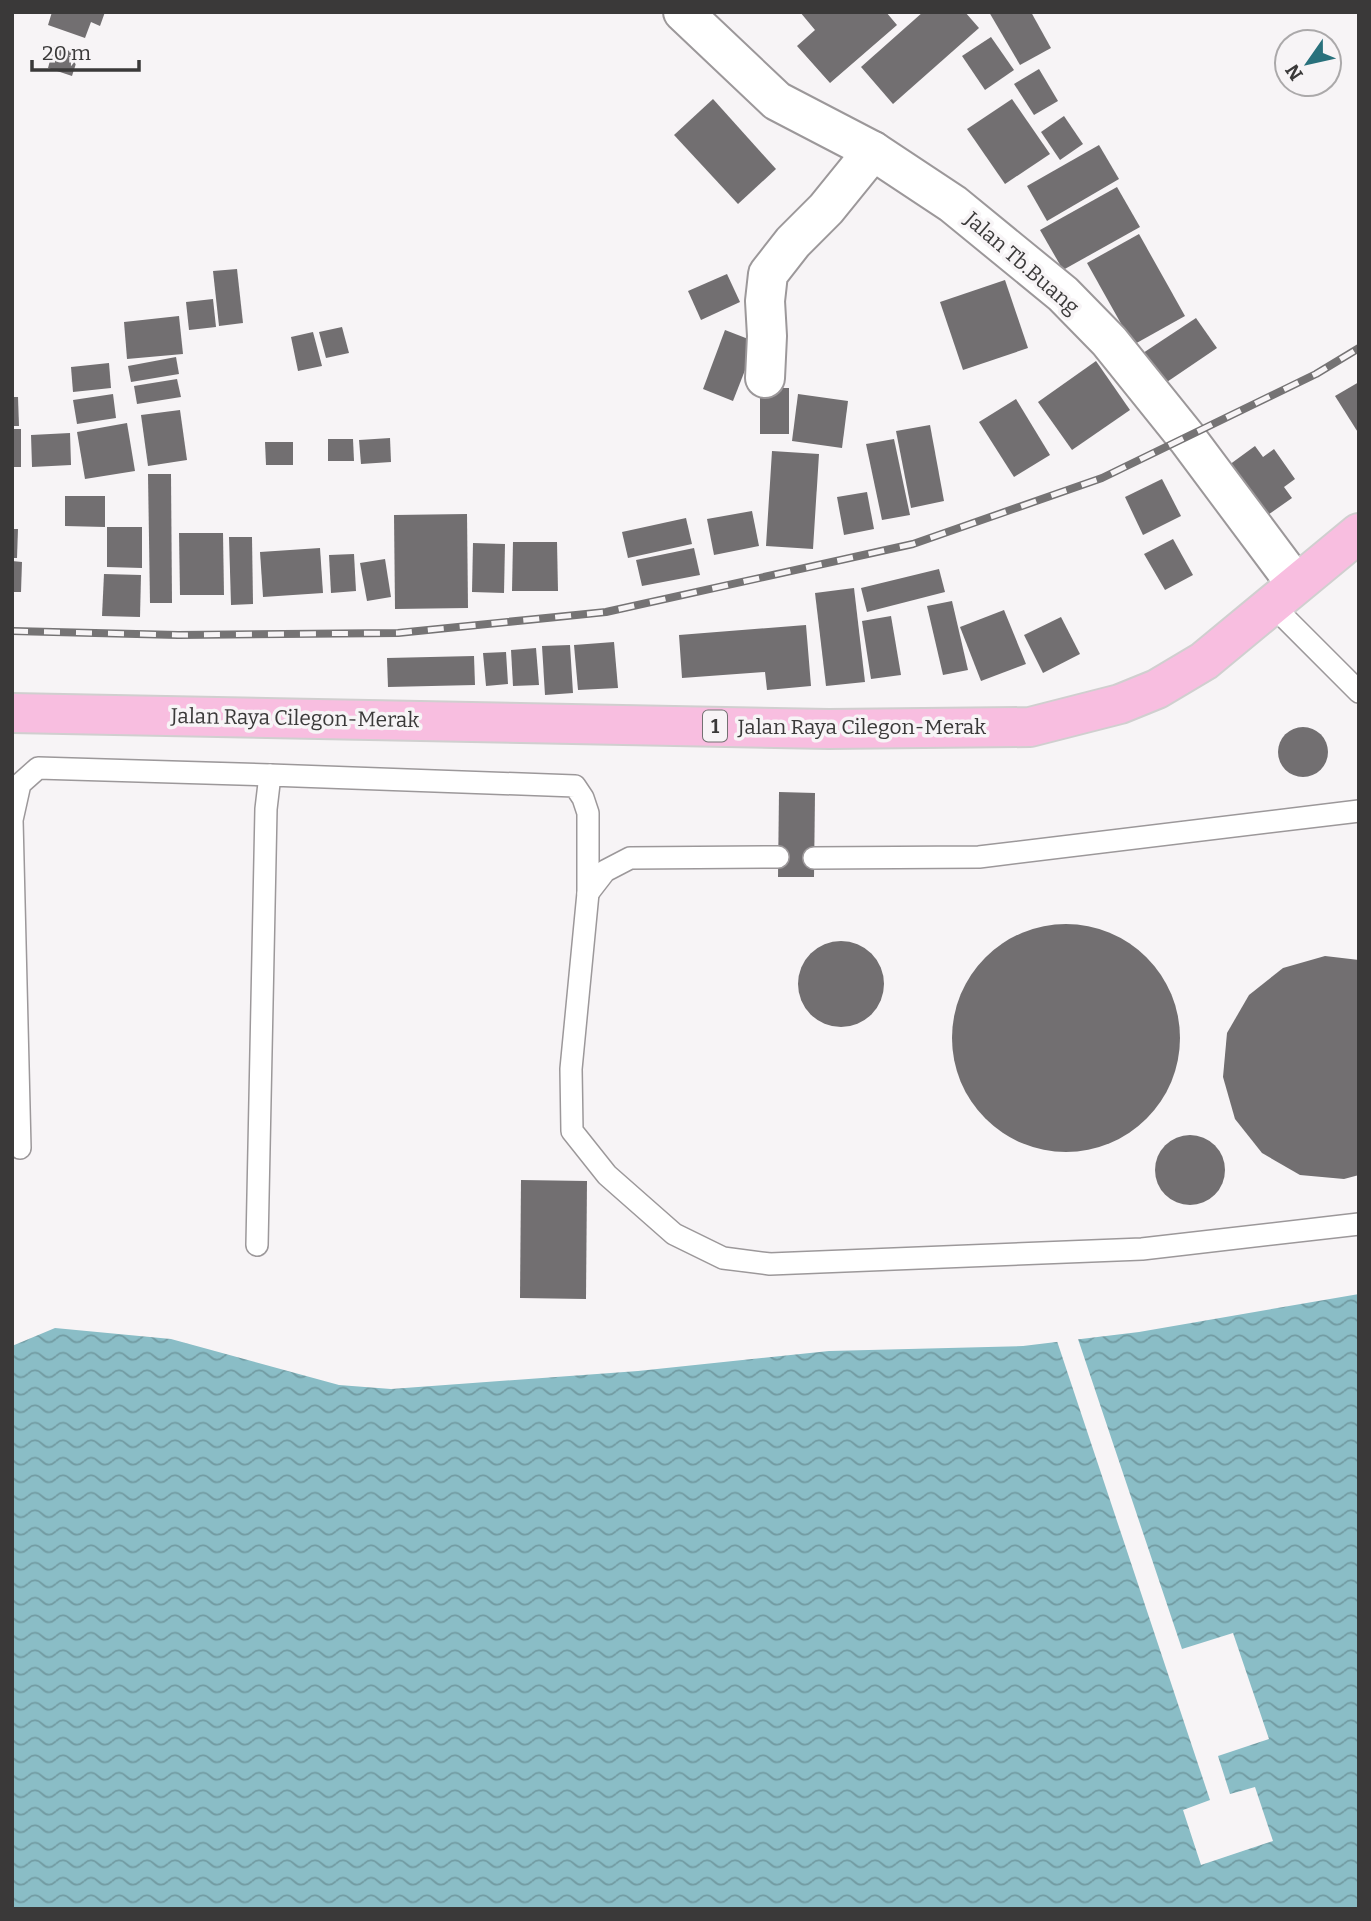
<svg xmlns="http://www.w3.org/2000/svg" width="1371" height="1921" font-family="Bitter,serif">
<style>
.water{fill:url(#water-waves)}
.pier{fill:#f7f4f6}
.building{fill:#726f71}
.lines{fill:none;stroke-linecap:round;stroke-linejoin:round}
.service-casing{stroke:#9c989a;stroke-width:24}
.minor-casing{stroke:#9c989a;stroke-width:42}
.trunk-casing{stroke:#d0cfcf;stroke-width:42}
.service{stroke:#fff;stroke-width:21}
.minor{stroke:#fff;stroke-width:38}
.trunk{stroke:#f8bee0;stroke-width:38}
.rail-casing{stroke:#757374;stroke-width:8}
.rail{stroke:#f7f4f6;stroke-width:5;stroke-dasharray:16;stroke-linecap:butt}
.labels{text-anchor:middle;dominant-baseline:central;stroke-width:7;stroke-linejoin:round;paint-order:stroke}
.shield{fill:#f7f4f6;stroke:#737172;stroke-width:2}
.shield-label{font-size:19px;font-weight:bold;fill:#3a3939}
.street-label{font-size:21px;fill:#3a3939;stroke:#f7f4f6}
</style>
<defs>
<pattern id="water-waves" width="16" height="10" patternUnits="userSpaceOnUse" patternTransform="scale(1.75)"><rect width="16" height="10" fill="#8abdc6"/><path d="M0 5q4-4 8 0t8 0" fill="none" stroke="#729ba2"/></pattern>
</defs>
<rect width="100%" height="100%" fill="#f7f4f6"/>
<polygon class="water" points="1359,1294 1359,1909 12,1909 12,1346 55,1328 171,1339 339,1385 391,1389 638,1371 829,1351 1023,1346 1139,1332"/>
<polygon class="pier" points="1077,1336 1182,1649 1233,1633 1269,1739 1218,1756 1230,1794 1255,1787 1273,1841 1201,1865 1183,1810 1210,1800 1056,1338"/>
<g class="building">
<polygon points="52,12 105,12 100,26 91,22 85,38 48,25"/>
<polygon points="800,12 886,12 897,25 830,83 797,46 815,30"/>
<polygon points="923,12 965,12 979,28 893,104 861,67"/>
<polygon points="989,12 1031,12 1051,48 1020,65"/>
<polygon points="991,37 1014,70 985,90 962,56"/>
<polygon points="54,46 79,54 72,76 48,68"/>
<polygon points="1039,69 1058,101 1034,115 1014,84"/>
<polygon points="713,99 776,169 738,204 674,135"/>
<polygon points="1012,99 1050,154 1005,184 967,129"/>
<polygon points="1064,116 1083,144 1060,160 1041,132"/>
<polygon points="1099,145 1119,179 1047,221 1027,186"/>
<polygon points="1117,187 1140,227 1063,270 1040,230"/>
<polygon points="1139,234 1185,316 1133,345 1087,263"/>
<polygon points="237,269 243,323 219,326 213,271"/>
<polygon points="727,274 740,302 701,320 688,291"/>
<polygon points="1005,280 1028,348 963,370 940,302"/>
<polygon points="213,299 216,327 189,330 186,302"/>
<polygon points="179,316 183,354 127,359 124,322"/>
<polygon points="1196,318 1217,348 1161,386 1140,355"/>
<polygon points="342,327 349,353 326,358 319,332"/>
<polygon points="725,330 756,342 733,401 703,389"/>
<polygon points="313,332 322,366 298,371 291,337"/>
<polygon points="176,357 179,374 131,382 128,366"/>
<polygon points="1096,361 1130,410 1072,450 1038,402"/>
<polygon points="109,363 111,388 73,392 71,367"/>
<polygon points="177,379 181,397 137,404 134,386"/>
<polygon points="1359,382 1359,434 1335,396"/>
<rect x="760" y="388" width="29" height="46"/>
<polygon points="113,394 116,418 77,424 73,400"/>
<polygon points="798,394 848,401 842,448 792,441"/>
<polygon points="12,397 18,397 19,426 12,426"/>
<polygon points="1016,399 1050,455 1014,477 979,422"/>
<polygon points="180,410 187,460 148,466 141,415"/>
<polygon points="127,423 135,471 85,479 77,432"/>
<polygon points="930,425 944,501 911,508 896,431"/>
<rect x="12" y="429" width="9" height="38"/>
<polygon points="70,433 71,465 32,467 31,435"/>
<polygon points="390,438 391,462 361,464 359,440"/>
<polygon points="328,439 353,439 354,461 328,461"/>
<polygon points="894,439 910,515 882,520 866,444"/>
<polygon points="265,442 293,442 293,465 266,465"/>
<polygon points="1255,446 1263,457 1274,449 1295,479 1284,487 1292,498 1265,517 1229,465"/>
<polygon points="772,451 819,454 813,549 766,546"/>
<polygon points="148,474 171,474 172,603 150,603"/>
<polygon points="1162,479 1181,516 1143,535 1125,497"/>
<polygon points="867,492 874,529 844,535 837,497"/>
<polygon points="65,496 105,496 105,527 65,526"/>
<polygon points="752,511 759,546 714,555 707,519"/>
<polygon points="467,514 468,608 395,609 394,515"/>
<polygon points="686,518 692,544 628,558 622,532"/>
<polygon points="107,527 142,527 142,568 107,567"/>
<polygon points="12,529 18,529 17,558 12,558"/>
<polygon points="179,533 223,533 224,595 180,595"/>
<polygon points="229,537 252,537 253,604 231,605"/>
<polygon points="1173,539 1193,575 1165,590 1144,554"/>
<polygon points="513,542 557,542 558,591 512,591"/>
<polygon points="473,543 505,544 504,593 472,592"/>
<polygon points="320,548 323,593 263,597 260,552"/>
<polygon points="694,548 700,575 642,586 636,560"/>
<polygon points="354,554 356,591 331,593 329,555"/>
<polygon points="385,559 391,597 367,601 360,563"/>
<polygon points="12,561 22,562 21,592 12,592"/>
<polygon points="939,569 945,592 867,612 861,588"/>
<polygon points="104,574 141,575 140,617 102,616"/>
<polygon points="854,588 865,682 826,686 815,593"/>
<polygon points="952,601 968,670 943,675 927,606"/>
<polygon points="1004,610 1026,664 981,681 960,627"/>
<polygon points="891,616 901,675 871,679 862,621"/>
<polygon points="1061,617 1080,654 1043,673 1024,635"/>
<polygon points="806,625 811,686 767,690 765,672 682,678 679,635"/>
<polygon points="614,642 618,688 578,690 574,645"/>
<polygon points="570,645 573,693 545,695 542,646"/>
<polygon points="536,648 539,685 513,686 511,650"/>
<polygon points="506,652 508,684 486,686 483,653"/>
<polygon points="474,656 475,685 388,687 387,658"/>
<circle cx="1303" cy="752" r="25"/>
<polygon points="779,792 815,793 814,877 778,877"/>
<circle cx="1066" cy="1038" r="114"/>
<circle cx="841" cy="984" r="43"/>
<polygon points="1325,956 1359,960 1359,1175 1344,1179 1300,1175 1262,1153 1235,1119 1223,1077 1227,1033 1249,995 1283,968"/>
<circle cx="1190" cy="1170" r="35"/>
<polygon points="521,1180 587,1181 586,1299 520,1298"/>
</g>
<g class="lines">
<g class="service-casing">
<g id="service">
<polyline points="1272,605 1359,692"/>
<polyline points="814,858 979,857 1359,811"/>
<polyline points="588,893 605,871 630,858 778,857"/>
<polyline points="20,1148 12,820 20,784 38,768 270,775"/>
<polyline points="257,1245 266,809 270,775 575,786 583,798 588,813 588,893 571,1069 572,1131 607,1175 674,1234 723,1258 770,1264 1142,1249 1359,1224"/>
</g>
</g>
<g class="minor-casing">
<g id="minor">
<polyline points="683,12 777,101 873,151 953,204 1063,294 1109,341 1187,438 1296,584"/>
<polyline points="765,378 767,336 765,301 768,274 793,242 826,209 873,151"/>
</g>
</g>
<g class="trunk-casing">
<polyline id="trunk" points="12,713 829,729 1030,727 1120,704 1157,689 1204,661 1359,533"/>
</g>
<use href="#service" class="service"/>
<use href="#minor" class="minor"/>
<use href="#trunk" class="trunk"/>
<g class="rail-casing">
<polyline id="rail" points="12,631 178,635 398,633 606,612 913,544 1102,478 1316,374 1359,348"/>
</g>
<use href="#rail" class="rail"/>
</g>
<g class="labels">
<rect class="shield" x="703" y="710.5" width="24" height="31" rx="5"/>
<g class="shield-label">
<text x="715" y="726">1</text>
</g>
<g class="street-label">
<text transform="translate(1022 263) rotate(41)">Jalan Tb.Buang</text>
<text transform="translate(295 718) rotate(1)">Jalan Raya Cilegon-Merak</text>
<text x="862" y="727">Jalan Raya Cilegon-Merak</text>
</g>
</g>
<rect width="1371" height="1921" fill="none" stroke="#3a3939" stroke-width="28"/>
<g transform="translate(1308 63) rotate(236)"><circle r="33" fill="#f7f4f6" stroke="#aba9aa" stroke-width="2"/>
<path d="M0-5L12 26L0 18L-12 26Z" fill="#29717c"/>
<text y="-10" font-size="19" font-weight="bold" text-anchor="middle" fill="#3a3939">N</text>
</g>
<path d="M32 60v10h107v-10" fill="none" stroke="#3a3939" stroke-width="3.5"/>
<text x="42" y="60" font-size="21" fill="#3a3939" stroke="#f7f4f6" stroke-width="5" paint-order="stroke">20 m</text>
</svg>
